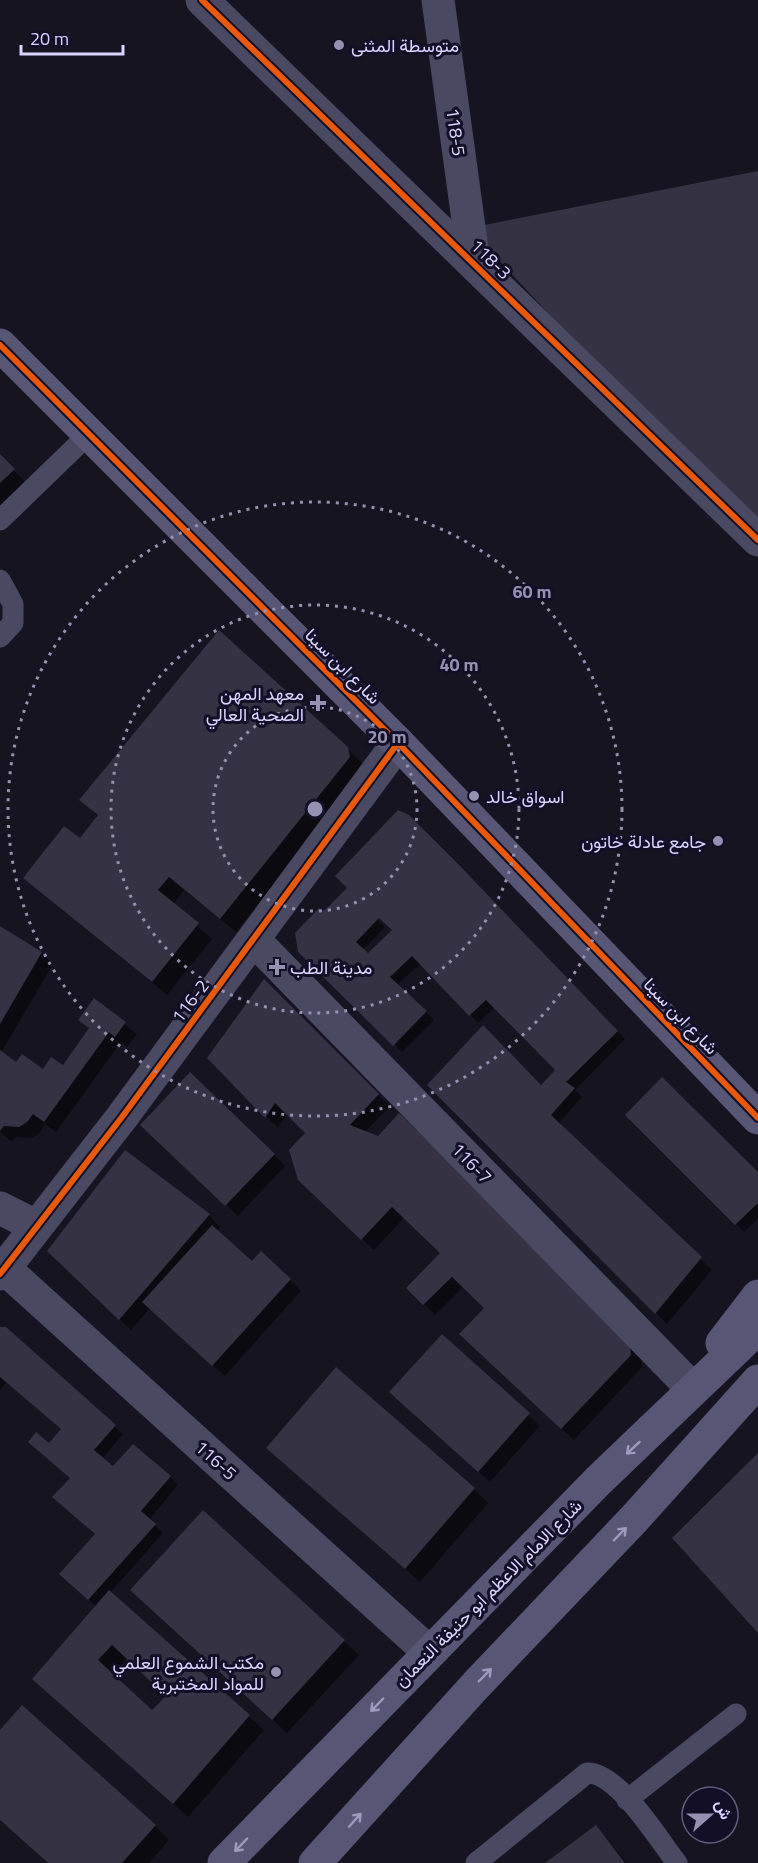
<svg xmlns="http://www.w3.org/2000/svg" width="758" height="1863" font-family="'Titillium Web',Vazirmatn,sans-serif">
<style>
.shadow{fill:#0007;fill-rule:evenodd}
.building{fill:#343243;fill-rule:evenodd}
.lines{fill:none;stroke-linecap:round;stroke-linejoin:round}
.lane{stroke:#4a4962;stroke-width:21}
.street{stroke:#4a4962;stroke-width:33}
.secondary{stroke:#575674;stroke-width:33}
.cycleway-casing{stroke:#130f26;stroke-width:10}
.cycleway{stroke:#e8590c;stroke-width:6}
.oneway{stroke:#9e9bc0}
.ring{fill:none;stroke:#9591b1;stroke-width:3;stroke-dasharray:3 6}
.poi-dot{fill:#9591b1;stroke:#130f26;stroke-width:2}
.labels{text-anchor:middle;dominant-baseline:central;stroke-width:6;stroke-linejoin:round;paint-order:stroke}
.poi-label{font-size:18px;fill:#d9d4ff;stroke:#130f26;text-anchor:start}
.street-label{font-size:18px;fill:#d9d4ff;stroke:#130f26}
.centre{fill:#9591b1;stroke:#130f26;stroke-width:3}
.ring-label{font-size:18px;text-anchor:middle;font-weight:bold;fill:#9591b1;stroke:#130f26;stroke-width:6;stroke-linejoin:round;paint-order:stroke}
</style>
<rect width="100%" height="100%" fill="#161421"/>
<g class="shadow">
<polygon points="0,456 28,485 0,511"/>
<polygon points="347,748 362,763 363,772 236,932 184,890 173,904 212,939 167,995 25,878 80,840 99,817 81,800"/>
<path d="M 398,812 L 408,816 L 471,878 L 625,1039 L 575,1090 L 582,1097 L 558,1124 L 712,1270 L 667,1324 L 429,1085 L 483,1027 L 542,1087 L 557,1070 L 495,1007 L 478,1023 L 421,963 L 397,985 L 434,1020 L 402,1052 L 299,951 L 297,934 L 320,910 L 324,913 L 349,888 L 337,876 ZM 352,891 L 394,931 L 368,955 L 363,950 L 385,927 L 350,893 Z"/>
<polygon points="0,928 42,953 53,964 1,1053 16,1064 44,1071 63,1068 90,1030 80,1019 94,1000 137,1034 127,1047 121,1042 56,1132 45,1124 39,1134 31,1138 16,1137 12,1142 0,1132"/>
<polygon points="209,1058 362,1079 390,1106 365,1132 640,1351 642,1367 574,1440 472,1346 486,1308 464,1286 435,1315 408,1288 442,1253 404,1218 374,1250 311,1192 307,1133 287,1113 278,1128"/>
<polygon points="627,1115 758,1174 758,1219 744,1232"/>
<polygon points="153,1136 274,1155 285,1166 238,1216"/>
<polygon points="125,1152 209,1215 220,1227 216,1232 252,1264 290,1280 301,1291 225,1376 150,1308 131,1330 60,1262"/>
<path d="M 0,1329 L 123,1434 L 102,1459 L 113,1468 L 170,1477 L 178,1485 L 149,1520 L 163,1533 L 110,1593 L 264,1730 L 188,1817 L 34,1679 L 97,1607 L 69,1582 L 96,1534 L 71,1479 L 49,1445 L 63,1430 L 7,1382 L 0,1390 ZM 127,1658 L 168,1696 L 152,1712 L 112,1675 Z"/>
<polygon points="442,1336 540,1426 490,1482 403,1404"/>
<polygon points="283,1462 474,1489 488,1503 420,1582"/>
<polygon points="147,1604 344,1641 359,1655 287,1733"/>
<polygon points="0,1732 155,1826 169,1840 149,1863 48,1863 0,1820"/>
<polygon points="596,1826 627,1863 547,1863"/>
</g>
<g class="building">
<polygon points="758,171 758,539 469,228"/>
<polygon points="0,454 15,469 0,483"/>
<polygon points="219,630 348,747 350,757 220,919 169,877 158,890 199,923 152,982 23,878 64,826 80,838 98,815 79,800"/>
<path d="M 398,810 L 409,815 L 460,866 L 618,1031 L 566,1082 L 575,1088 L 551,1115 L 702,1257 L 655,1314 L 427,1085 L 483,1025 L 541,1085 L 555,1070 L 486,1000 L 469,1016 L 412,956 L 390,977 L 427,1011 L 393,1046 L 298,952 L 295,933 L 319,908 L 324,911 L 347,888 L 335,876 ZM 379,918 L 392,930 L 368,953 L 356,942 Z"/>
<polygon points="0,926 42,952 0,1024"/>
<polygon points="264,979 379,1094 350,1125 378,1136 399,1113 629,1338 631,1355 561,1429 459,1334 484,1308 452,1277 423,1305 406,1288 440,1253 392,1207 361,1240 298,1180 289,1150 305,1133 275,1103 265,1118 207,1058"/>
<polygon points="94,998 126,1022 115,1037 109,1032 44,1122 33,1114 27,1122 19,1127 4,1126 0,1131 0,1050 16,1062 22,1054 43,1069 51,1057 63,1065 89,1028 78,1020"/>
<polygon points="190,1072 275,1154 225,1206 140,1125"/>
<polygon points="662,1077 758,1172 758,1203 735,1225 625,1115"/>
<polygon points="125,1150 210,1214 119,1320 47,1251"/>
<polygon points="212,1225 252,1261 261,1251 291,1279 212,1366 142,1302"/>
<polygon points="0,1327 6,1327 116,1425 94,1450 113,1466 133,1444 171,1476 141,1511 156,1524 88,1600 59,1574 95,1534 52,1497 70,1478 28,1442 36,1432 49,1443 61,1429 0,1377"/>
<polygon points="442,1334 530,1413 478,1472 389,1392"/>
<polygon points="336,1367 475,1488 405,1569 266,1448"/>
<polygon points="758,1453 758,1633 672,1538"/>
<polygon points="203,1510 345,1640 272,1720 130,1590"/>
<path d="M 109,1590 L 250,1715 L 173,1804 L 32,1679 ZM 112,1645 L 166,1696 L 152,1710 L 98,1660 Z"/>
<polygon points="22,1705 156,1825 122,1863 48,1863 0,1820 0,1730"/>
<polygon points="596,1825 625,1863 545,1863"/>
</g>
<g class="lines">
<g class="lane">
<polyline points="0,520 90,433"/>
<polyline points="0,580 13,604 13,623 0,637"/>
<polyline points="627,1800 736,1714"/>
<path d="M 476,1863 L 587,1773 C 618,1772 658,1839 677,1863"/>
</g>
<g class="street">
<polyline points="202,0 758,540"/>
<polyline points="438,0 474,264"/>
<polyline points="254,940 691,1387"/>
<polyline points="0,1208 36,1226"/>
<polyline points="4,1268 429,1652"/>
<polyline points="0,1274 122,1117 398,743"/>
</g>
<g class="secondary">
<polyline points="0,345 398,743 758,1118"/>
<polyline points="722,1343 758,1296"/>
<polyline points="224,1863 599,1480 758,1328"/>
<polyline points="315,1863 476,1685 634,1519 758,1381"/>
</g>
<g class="cycleway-casing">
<g id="cycleway">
<polyline points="202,0 758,540"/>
<polyline points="0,345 398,743 758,1118"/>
<polyline points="0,1274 122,1117 398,743"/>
</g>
</g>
<use href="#cycleway" class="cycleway"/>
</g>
<defs><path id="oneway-shaft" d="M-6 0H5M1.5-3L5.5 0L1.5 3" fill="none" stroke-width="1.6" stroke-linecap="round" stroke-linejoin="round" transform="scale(1.5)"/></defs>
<g class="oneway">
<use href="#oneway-shaft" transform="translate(633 1448) rotate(137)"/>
<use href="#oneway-shaft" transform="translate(620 1534) rotate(-46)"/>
<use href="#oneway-shaft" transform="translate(485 1675) rotate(-46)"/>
<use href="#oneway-shaft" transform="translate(377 1705) rotate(134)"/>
<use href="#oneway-shaft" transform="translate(355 1820) rotate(-48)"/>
<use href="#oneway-shaft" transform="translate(241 1845) rotate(134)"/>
</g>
<g class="ring">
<circle cx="315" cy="809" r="102"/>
<circle cx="315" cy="809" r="204"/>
<circle cx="315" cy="809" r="307"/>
</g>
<g class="poi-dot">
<circle cx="339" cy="45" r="6"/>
<path d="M315 694h6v6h6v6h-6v6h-6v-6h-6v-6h6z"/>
<circle cx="474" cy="796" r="6"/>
<circle cx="718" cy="841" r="6"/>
<path d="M274 958h6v6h6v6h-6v6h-6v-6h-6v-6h6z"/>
<circle cx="276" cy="1672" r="6"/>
</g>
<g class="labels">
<g class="poi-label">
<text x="351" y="45">متوسطة المثنى</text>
<text x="304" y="693" text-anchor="end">معهد المهن<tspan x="304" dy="21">الصحية العالي</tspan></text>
<text x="486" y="796">اسواق خالد</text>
<text x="706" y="841" text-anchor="end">جامع عادلة خاتون</text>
<text x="290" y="967">مدينة الطب</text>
<text x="264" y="1662" text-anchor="end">مكتب الشموع العلمي<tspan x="264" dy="21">للمواد المختبرية</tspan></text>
</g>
<g class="street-label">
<text transform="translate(456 132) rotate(82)">118-5</text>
<text transform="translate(491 259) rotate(44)">118-3</text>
<text transform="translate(343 666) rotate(45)">شارع ابن سينا</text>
<text transform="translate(190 1001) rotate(-53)">116-2</text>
<text transform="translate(681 1016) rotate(46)">شارع ابن سينا</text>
<text transform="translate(472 1163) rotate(46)">116-7</text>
<text transform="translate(216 1460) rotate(42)">116-5</text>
<text transform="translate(488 1593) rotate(-45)">شارع الامام الاعظم ابو حنيفة النعمان</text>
</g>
</g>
<circle cx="315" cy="809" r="9" class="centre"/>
<g class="ring-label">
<text x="532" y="598">60 m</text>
<text x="459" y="671">40 m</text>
<text x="387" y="743">20 m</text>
</g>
<g transform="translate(710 1815) rotate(69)"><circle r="28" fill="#130f26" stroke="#625e7d" stroke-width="1.5"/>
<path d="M0-4.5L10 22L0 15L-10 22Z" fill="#9591b1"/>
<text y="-9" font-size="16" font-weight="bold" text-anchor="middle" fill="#d9d4ff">ش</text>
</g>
<path d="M21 45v9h102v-9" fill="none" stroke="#d9d4ff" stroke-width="3"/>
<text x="30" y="45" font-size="18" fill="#d9d4ff" stroke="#130f26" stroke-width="4.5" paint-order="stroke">20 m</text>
</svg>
